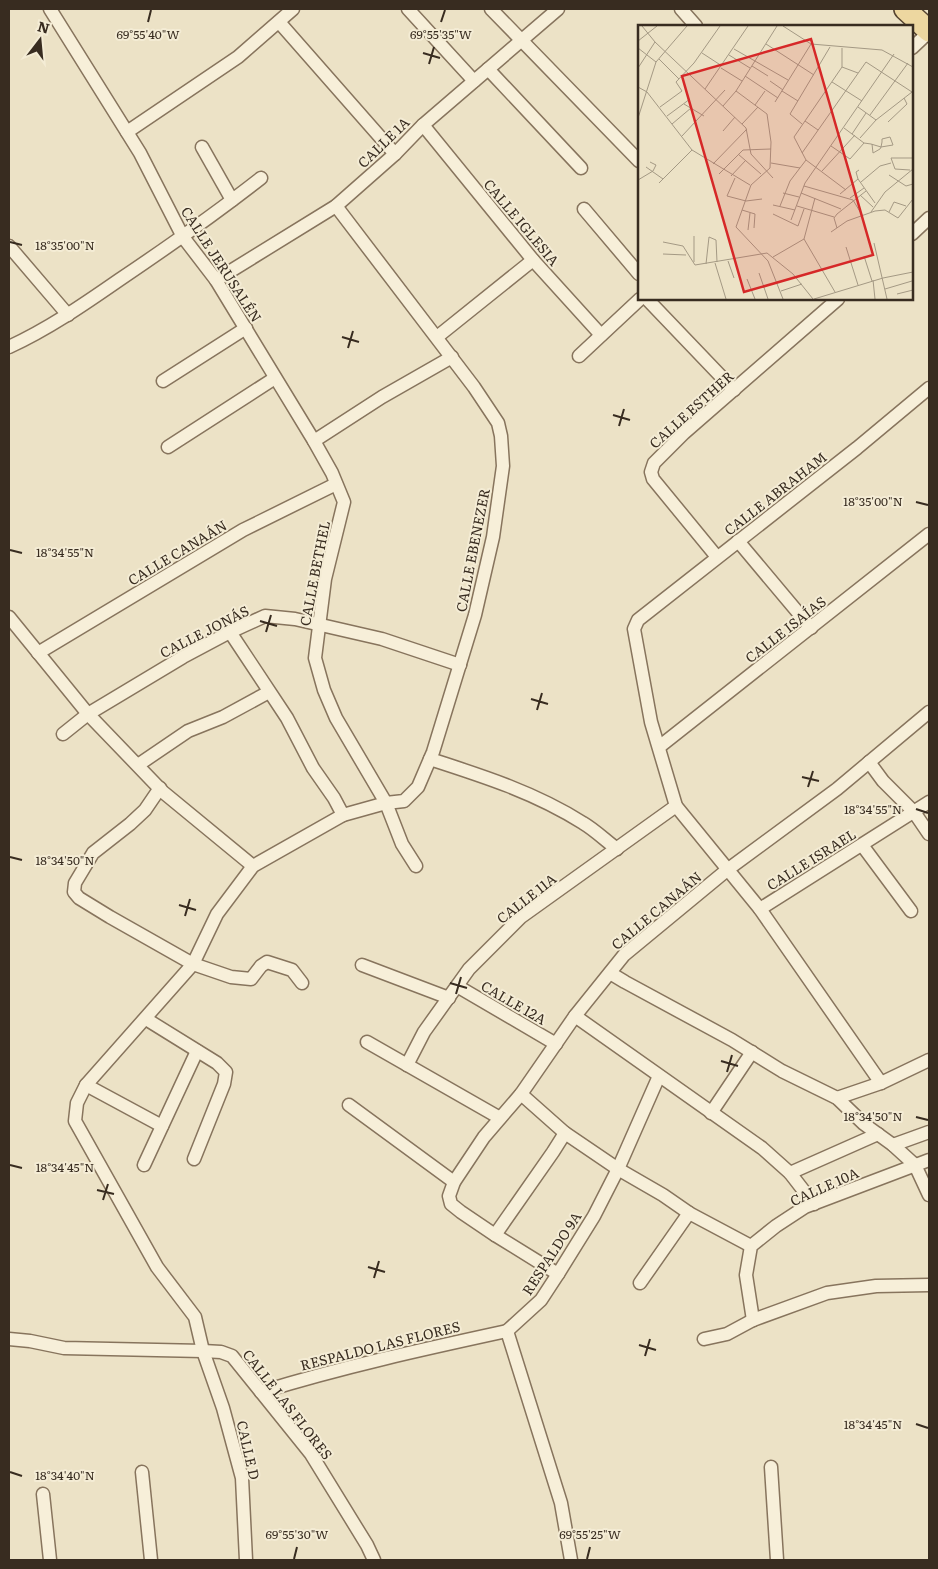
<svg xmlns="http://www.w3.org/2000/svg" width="938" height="1569" font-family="Literata,serif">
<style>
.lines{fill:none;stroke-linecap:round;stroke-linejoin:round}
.minor-casing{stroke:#87745d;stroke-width:15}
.primary-casing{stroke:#554330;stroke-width:24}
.minor{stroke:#f7efd9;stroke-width:12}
.primary{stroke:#edd7a0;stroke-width:21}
.ticks{fill:none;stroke:#382c20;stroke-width:2}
.labels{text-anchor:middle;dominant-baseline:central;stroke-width:4;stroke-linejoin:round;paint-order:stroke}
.street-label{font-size:14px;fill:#382c20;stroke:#f4ecd5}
.inset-road{fill:none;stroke:#a49984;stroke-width:1}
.view{fill:#d62828;fill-opacity:0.15;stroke:#d62828;stroke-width:2.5}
.inset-edge{fill:none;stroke:#382c20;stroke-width:2.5}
.ticks-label{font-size:12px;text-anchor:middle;fill:#382c20;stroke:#f4ecd5;stroke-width:4;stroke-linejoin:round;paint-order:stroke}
</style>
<rect width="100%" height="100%" fill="#ece2c6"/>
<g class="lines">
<g class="minor-casing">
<g id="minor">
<polyline points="50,9 140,153 183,237 216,280 314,441 332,473 344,502 325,579 315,658 324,690 336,718 386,803 402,844 416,866"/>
<polyline points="408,9 474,81"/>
<polyline points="491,9 639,161"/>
<polyline points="681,9 696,26"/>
<polyline points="279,22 395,154"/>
<polyline points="912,48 929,32"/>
<polyline points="488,69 581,168"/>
<polyline points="423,125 533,260 601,335"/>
<polyline points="127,132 238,57 293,9"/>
<polyline points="202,147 232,200"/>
<polyline points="584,209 639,274"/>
<polyline points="912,234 929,218"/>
<polyline points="9,246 68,315"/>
<polyline points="216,280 336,206 395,154 423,125 558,9"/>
<polyline points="647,299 734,390"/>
<polyline points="437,337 533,260"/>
<path d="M 9,347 C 48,329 83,305 119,280 C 168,247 215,214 261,178"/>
<polyline points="579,356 640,299"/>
<polyline points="163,381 246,328"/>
<polyline points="314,441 382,397 452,357"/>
<polyline points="168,447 275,378"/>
<polyline points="738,541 811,628"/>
<polyline points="717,557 653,479 651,472 654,463 684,433 838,299"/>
<polyline points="9,617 88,714 163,792 253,866"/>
<polyline points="230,632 287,718 313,768 334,798 343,815"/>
<polyline points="38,653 243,530 336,484"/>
<polyline points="63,734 88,714 183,657 230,632 265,616 295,619 382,639 460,665"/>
<polyline points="659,747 929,534"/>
<path d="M 430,759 C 483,776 536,793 583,823 C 595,830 606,841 617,849"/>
<polyline points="869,762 883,781 914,812 929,834"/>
<polyline points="138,765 188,731 223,717 269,692"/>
<polyline points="160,788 145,810 130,824 93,853 75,883 74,892 79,898 110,917 193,964 231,977 251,979 261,966 267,962 292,970 302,983"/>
<polyline points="862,845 911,911"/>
<polyline points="760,909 929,802"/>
<polyline points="362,965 449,998"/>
<polyline points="610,973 625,982 732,1040 782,1071 837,1098 864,1124 893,1145 915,1165 929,1195"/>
<polyline points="457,986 556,1044"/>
<polyline points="575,1016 762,1148 790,1173 814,1204"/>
<polyline points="146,1019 217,1063 226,1072 224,1084 194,1159"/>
<polyline points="367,1042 500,1118"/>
<polyline points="407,1065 424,1032 469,969 521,917 676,806"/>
<polyline points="881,1083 760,909 676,806 651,722 634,629 638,620 857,448 929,388"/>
<polyline points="86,1085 162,1126"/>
<polyline points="521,1094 565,1133 618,1169 663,1195 689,1213 751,1246"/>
<polyline points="837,1098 881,1083 929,1060"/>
<polyline points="349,1105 454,1182"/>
<polyline points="711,1113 752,1052"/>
<polyline points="565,1133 553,1152 495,1235 461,1212 451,1204 449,1196 454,1182 484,1137 521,1094 575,1016 624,955 727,870 837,789 929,712"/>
<polyline points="893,1145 929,1132"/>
<polyline points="144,1165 197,1051"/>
<polyline points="790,1173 878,1134"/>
<polyline points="495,1235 558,1274"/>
<polyline points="640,1283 689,1213"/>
<polyline points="753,1320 746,1275 751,1246 776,1226 805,1207 929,1160"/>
<polyline points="9,1339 30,1341 64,1348 203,1351 221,1352 232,1356 311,1454 367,1545 374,1560"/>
<polyline points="704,1339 727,1334 753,1320 827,1293 876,1286 929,1285"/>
<path d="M 261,1392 C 342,1367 424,1349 507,1331"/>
<polyline points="771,1467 777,1560"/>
<polyline points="142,1472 151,1560"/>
<polyline points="43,1494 50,1560"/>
<polyline points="246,1560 242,1478 223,1408 203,1351 195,1317 157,1267 75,1121 77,1103 86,1085 193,964 217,914 253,866 343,815 386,803 404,801 418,787 433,752 475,615 493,537 503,466 501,436 498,423 474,387 336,206"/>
<polyline points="571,1560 561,1503 507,1331 541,1300 558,1274 594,1216 618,1169 659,1076"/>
</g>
</g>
<g class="primary-casing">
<polyline id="primary" points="905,9 929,31"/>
</g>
<use href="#minor" class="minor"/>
<use href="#primary" class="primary"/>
</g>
<path class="ticks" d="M 148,22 L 151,10M 441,22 L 445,10M 423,53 L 440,58M 429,64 L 434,47M 10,242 L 22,245M 342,337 L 359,342M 348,348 L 353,331M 613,415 L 630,420M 619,426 L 624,409M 916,502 L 928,505M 10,550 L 22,553M 260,621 L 277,626M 266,632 L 271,615M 531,699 L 548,704M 537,710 L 542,693M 802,777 L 819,781M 808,787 L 813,771M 916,809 L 928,813M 10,857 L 22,860M 179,905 L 196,910M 185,916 L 190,899M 450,983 L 467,988M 456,994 L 461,977M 721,1061 L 738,1066M 727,1072 L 732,1055M 916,1117 L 928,1120M 10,1165 L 22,1168M 97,1190 L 114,1194M 103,1200 L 108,1184M 368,1267 L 385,1272M 374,1278 L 379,1261M 639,1345 L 656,1350M 645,1356 L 650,1339M 916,1424 L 928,1428M 10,1472 L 22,1476M 294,1559 L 297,1547M 587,1559 L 590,1547"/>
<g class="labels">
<g class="street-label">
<text transform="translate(383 142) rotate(-44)">CALLE 1A</text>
<text transform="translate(522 222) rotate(50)">CALLE IGLESIA</text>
<text transform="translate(222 264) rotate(57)">CALLE JERUSALÉN</text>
<text transform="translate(691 409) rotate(-42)">CALLE ESTHER</text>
<text transform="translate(775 493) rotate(-38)">CALLE ABRAHAM</text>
<text transform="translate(472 550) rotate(-79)">CALLE EBENEZER</text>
<text transform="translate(177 552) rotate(-31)">CALLE CANAÁN</text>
<text transform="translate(314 573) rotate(-79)">CALLE BETHEL</text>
<text transform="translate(785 629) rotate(-38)">CALLE ISAÍAS</text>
<text transform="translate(204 631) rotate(-27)">CALLE JONÁS</text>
<text transform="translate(811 859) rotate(-32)">CALLE ISRAEL</text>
<text transform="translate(526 898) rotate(-38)">CALLE 11A</text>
<text transform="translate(656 910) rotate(-40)">CALLE CANAÁN</text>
<text transform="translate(514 1002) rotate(30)">CALLE 12A</text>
<text transform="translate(824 1186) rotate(-24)">CALLE 10A</text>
<text transform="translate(551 1253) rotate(-57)">RESPALDO 9A</text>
<text transform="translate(380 1345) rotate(-14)">RESPALDO LAS FLORES</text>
<text transform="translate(288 1404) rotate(52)">CALLE LAS FLORES</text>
<text transform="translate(249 1450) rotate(77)">CALLE D</text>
</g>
</g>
<g transform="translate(638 25)">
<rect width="275" height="275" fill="#ece2c6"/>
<path class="inset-road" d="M 4,1 L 17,17 L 108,103 L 113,129 L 135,153M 145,1 L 173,19 L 244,25 L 275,42M 0,16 L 19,1M 128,19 L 176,50M 0,23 L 18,37M 204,23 L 204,42 L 156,112 L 168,135 L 208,165M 96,24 L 150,55M 64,28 L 84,41M 91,30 L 112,43M 21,34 L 41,54M 114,41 L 130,51M 204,42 L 220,48M 0,43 L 17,17M 83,43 L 104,56M 107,51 L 140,73M 132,56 L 145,65M 194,57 L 224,76M 0,62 L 9,67 L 54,125 L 112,160M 67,64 L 110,1M 98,66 L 129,89 L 133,117 L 132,143 L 113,160 L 98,202 L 130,236 L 145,274M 144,66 L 160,76M 137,77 L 173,19M 46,79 L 66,91M 117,80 L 127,66M 85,81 L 98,66 L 139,1M 22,82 L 44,66 L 38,57 L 56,38 L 82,1M 220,82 L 238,95M 232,90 L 270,38M 29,91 L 52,74M 0,93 L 18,37 L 49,1M 167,96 L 180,105M 250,97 L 269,79 L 266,73M 34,99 L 53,83M 104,99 L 120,82M 164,99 L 152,89 L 192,22M 206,103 L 226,118 L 233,119 L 243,122 L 255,120 L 252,112 L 244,114 L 244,117 L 243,122 L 242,124 L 235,128 L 234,119M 85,106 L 97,92M 214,109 L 228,88M 44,111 L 87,65M 222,113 L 238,95 L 274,67M 193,121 L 212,134 L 226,118M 164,128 L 228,37 L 274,67M 100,129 L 123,149M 133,138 L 162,143M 75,139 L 109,104M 8,142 L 25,154M 221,145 L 218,147 L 220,154 L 237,178M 272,145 L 257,144 L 253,133 L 275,133M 184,146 L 217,110M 81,149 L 105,125 L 133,124M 251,150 L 268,161 L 275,159M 93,151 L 108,135M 97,153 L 89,171 L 108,176 L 124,174M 0,155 L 15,146 L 18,140 L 12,137M 223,157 L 242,141 L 253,138M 21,158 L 54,125M 166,161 L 215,175 L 224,190M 145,168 L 161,172M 163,168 L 203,184M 202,169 L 220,154M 222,170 L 235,182M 177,173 L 166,214 L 197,267M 212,173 L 226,163M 135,180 L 157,185M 142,181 L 152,156 L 168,135M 159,181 L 196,192M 104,185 L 117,189 L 116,203M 233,187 L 247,167 L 275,144M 251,187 L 256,177 L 268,181M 135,189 L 160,201 L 166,184M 153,195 L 167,158 L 256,29M 199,203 L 196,193 L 199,189 L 228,166M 110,205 L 112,188M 193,207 L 209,196 L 237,186 L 247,185 L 260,193 L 275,174M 25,217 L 45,221 L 57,240 L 129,228 L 155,249 L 175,274M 236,218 L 249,274M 208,222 L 220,260M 25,229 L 48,230M 226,231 L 234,256M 135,232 L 166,214M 90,236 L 96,253M 56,237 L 56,211M 77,238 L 88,274M 68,239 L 71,212 L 78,215 L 79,237M 121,248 L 130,274M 109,254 L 117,274M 235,255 L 237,274M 247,264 L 274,256M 143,266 L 164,259M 259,269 L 275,265M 176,274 L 245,253 L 275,247"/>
<path class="view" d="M 173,14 L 235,230 L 106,267 L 44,51 Z"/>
<rect width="275" height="275" class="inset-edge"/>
</g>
<g class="ticks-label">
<text x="148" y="39">69°55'40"W</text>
<text x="441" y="39">69°55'35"W</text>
<text x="65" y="250">18°35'00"N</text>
<text x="873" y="506">18°35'00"N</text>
<text x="65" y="557">18°34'55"N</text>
<text x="873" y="814">18°34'55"N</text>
<text x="65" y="865">18°34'50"N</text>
<text x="873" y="1121">18°34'50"N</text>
<text x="65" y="1172">18°34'45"N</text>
<text x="873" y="1429">18°34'45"N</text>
<text x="65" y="1480">18°34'40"N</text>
<text x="297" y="1539">69°55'30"W</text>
<text x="590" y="1539">69°55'25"W</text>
</g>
<rect width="938" height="1569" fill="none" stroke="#382c20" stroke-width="20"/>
<g transform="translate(40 40) rotate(16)" stroke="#f4ecd5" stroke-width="4" paint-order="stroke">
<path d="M0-4L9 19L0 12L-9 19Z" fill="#382c20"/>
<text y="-8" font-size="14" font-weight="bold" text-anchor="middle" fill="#382c20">N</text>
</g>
</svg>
